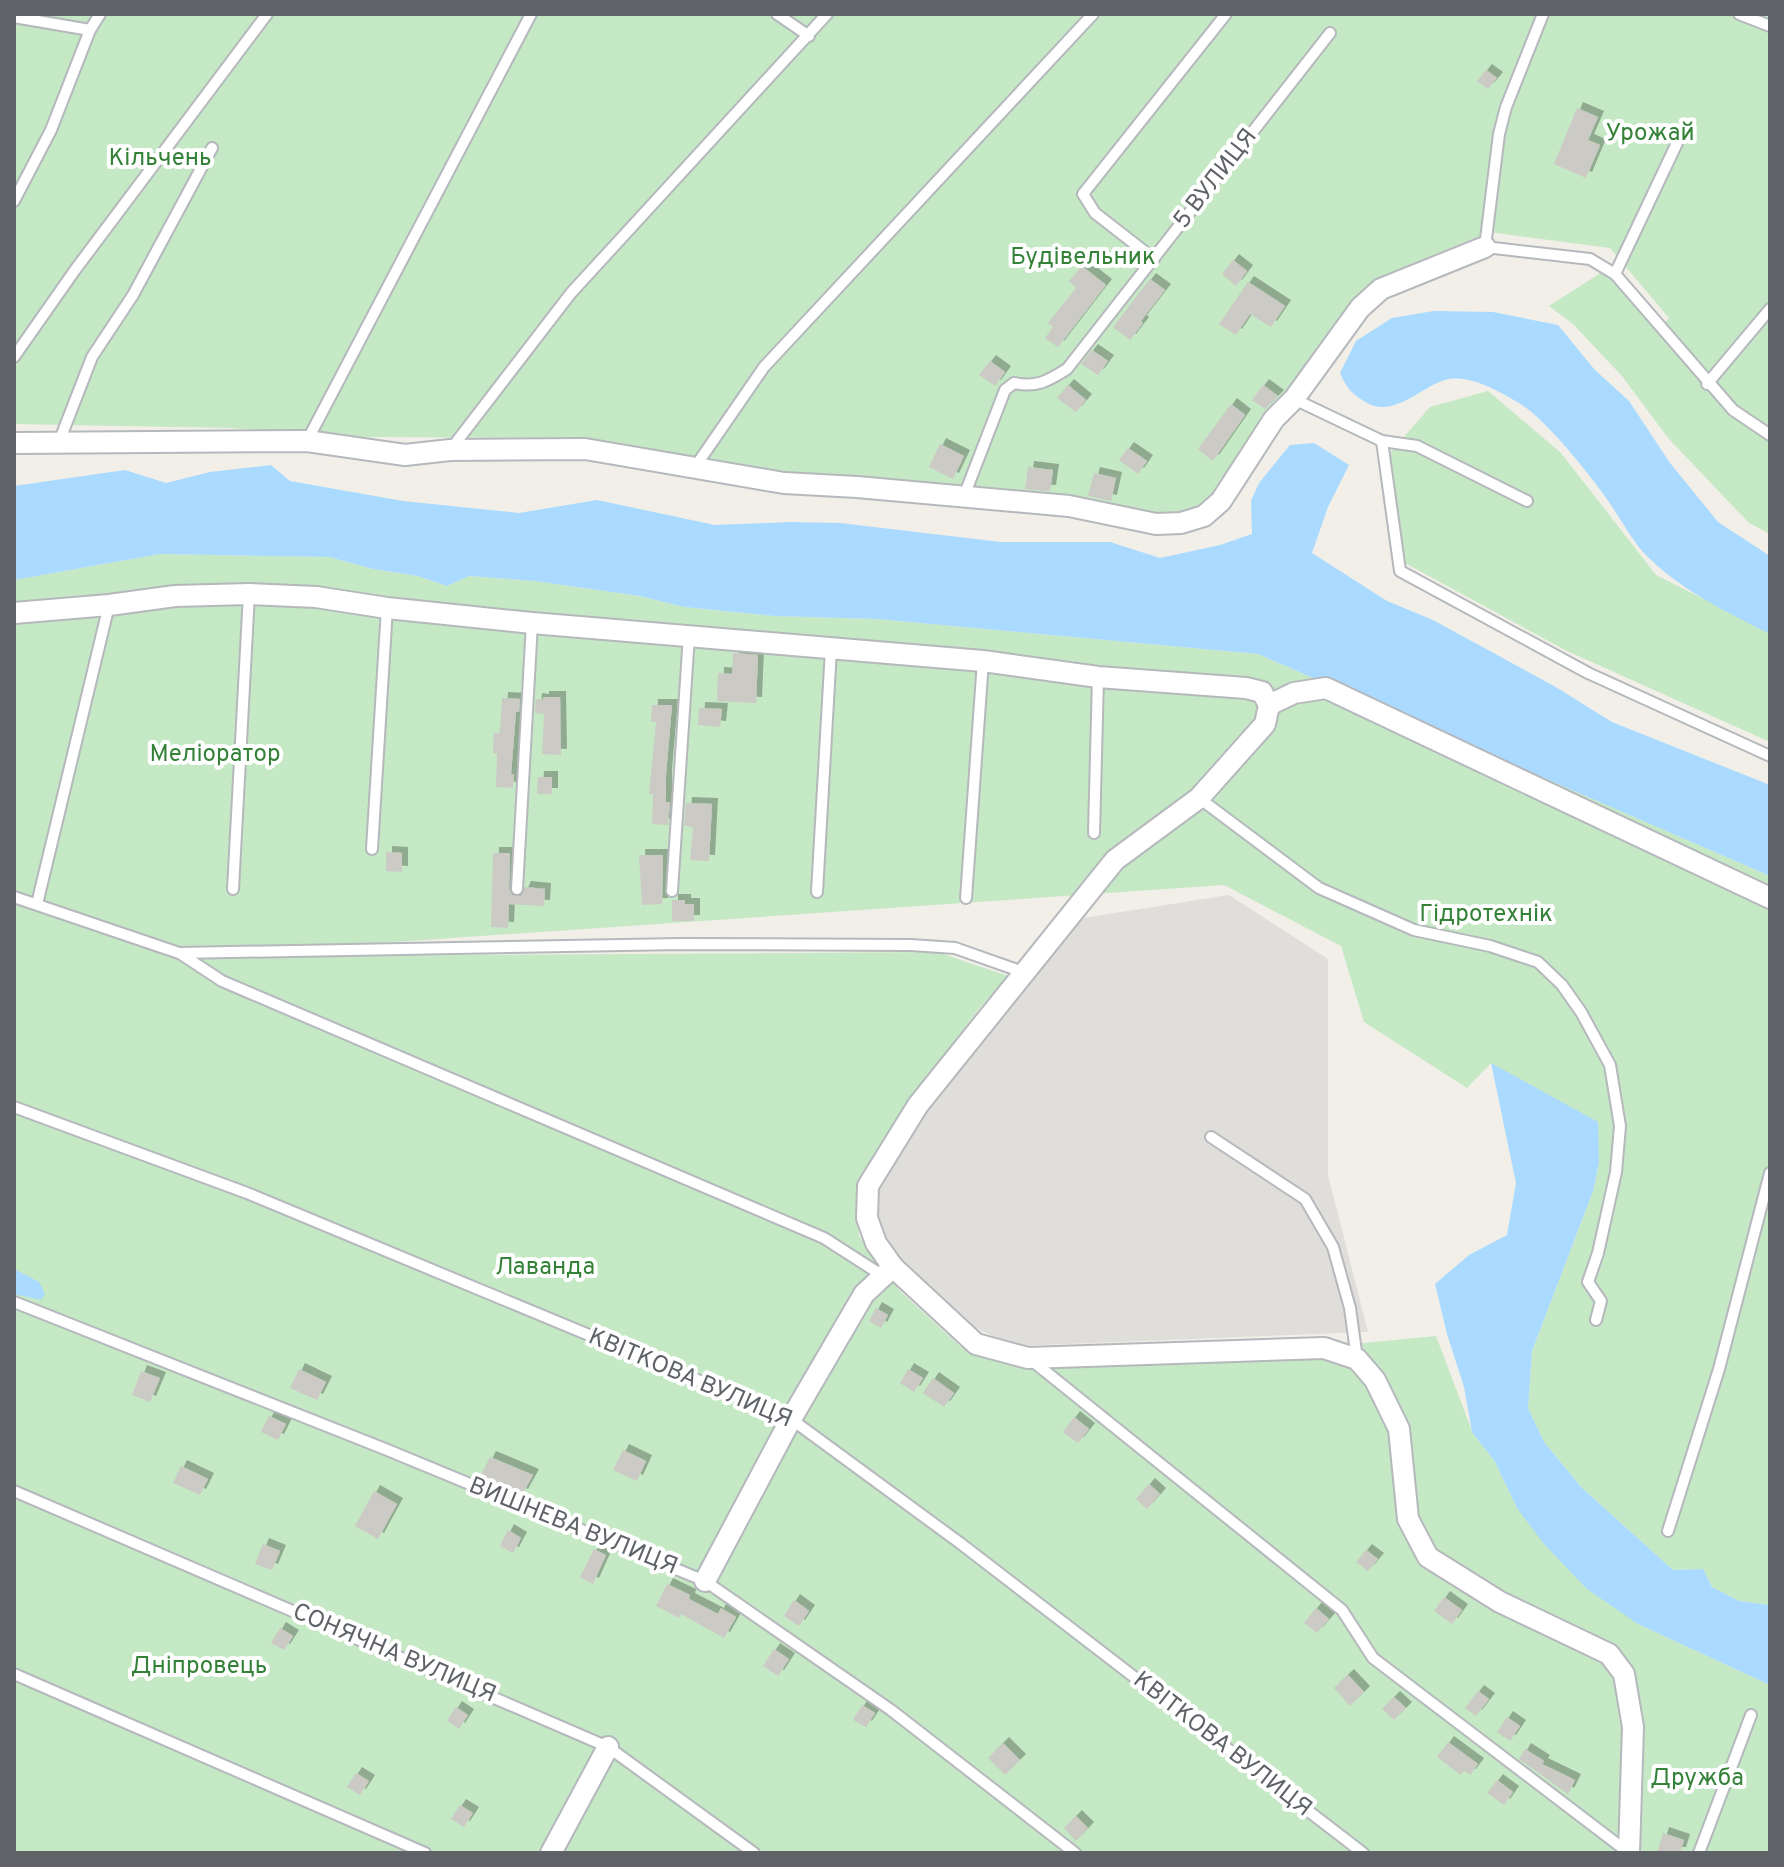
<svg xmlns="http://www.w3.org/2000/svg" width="1784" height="1867" font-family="Overpass,sans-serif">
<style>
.industrial{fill:#e0deda}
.green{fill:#c5e8c5}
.water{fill:#aadaff}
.building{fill:#cccac5;filter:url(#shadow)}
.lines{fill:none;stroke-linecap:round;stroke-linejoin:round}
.lane-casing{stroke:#b5b8bc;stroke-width:14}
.street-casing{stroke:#b5b8bc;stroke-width:24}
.lane{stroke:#fff;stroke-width:10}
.street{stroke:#fff;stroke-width:20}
.labels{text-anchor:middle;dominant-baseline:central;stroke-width:8;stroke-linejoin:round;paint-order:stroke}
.park-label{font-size:24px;fill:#348238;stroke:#fff}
.street-label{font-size:24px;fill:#5f6368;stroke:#fff}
</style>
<defs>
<filter id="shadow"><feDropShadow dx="6" dy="-6" stdDeviation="0" flood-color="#0004"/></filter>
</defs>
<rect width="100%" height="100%" fill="#f1efe8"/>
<polygon class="industrial" points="1229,895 1328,959 1328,1175 1368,1332 1013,1346 972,1326 903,1262 887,1242 874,1217 876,1192 927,1107 1077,919"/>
<g class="green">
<polygon points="14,14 1770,14 1770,534 1749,523 1668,438 1622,376 1573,324 1549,306 1605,270 1658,331 1669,318 1610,248 1489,232 1382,276 1250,437 1227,478 1195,514 1154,517 833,479 579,438 366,437 231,428 14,424"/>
<polygon points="1488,391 1561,453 1656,575 1770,632 1770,742 1565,650 1405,563 1390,453 1430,407"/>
<polygon points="160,554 329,557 373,569 418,576 447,586 469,576 535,581 640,596 684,607 774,616 877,619 1258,654 1770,876 1770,1605 1739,1601 1712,1587 1703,1569 1673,1570 1582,1488 1544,1442 1528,1408 1532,1351 1593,1191 1599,1163 1491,1063 1467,1088 1364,1022 1341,946 1224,885 177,957 937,952 1008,976 978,1010 896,1120 856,1191 859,1236 900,1291 961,1347 1016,1365 1209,1358 1436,1336 1472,1431 1495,1462 1517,1508 1638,1624 1770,1685 1770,1853 14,1853 14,580"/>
</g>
<g class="water">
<path d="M 1434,311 L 1493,312 L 1558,325 L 1594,369 L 1629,401 L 1670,463 L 1718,522 L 1770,556 L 1770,634 C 1725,611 1678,589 1643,552 C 1630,537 1620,518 1609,502 C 1590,475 1546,419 1519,403 C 1500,392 1469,373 1445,380 C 1421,387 1394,418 1367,403 C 1352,394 1347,389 1340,373 L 1356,341 L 1392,318 Z"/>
<polygon points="1314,443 1349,465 1328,507 1312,553 1387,601 1433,620 1554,686 1612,722 1770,785 1770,876 1258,654 877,619 774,616 684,607 640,596 535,581 469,576 447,586 418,576 373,569 329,557 160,554 14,580 14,486 125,470 166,483 210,472 271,465 290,481 403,501 519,513 597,500 715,525 792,522 840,523 1001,542 1110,542 1160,558 1220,545 1252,534 1251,501 1259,483 1290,445"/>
<polygon points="1491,1063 1598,1122 1599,1163 1593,1191 1532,1351 1528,1408 1544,1442 1582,1488 1673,1570 1703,1569 1712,1587 1739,1601 1770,1605 1770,1685 1638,1624 1587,1589 1544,1544 1517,1508 1495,1462 1472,1432 1464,1387 1447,1334 1435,1284 1469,1255 1507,1235 1516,1183"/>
<polygon points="14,1269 39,1282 45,1294 41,1300 14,1294"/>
</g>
<g class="building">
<polygon points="1486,70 1497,78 1488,89 1477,81"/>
<polygon points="1577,108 1598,117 1588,140 1600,145 1586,178 1554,164"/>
<polygon points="1233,260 1247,271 1236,286 1222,274"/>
<polygon points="1082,266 1106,285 1058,347 1045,338 1053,327 1048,323 1076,288 1069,281"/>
<polygon points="1150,279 1165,290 1141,321 1143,323 1130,340 1113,327"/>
<polygon points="1248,282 1285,306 1271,327 1250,314 1236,335 1219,324"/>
<polygon points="1092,350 1108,361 1098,375 1081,364"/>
<polygon points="990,361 1005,372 995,386 979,375"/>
<polygon points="1068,385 1086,400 1076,412 1057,398"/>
<polygon points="1263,385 1278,396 1265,409 1252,400"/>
<polygon points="1231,404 1245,415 1213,461 1198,449"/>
<polygon points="940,444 964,456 953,479 929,467"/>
<polygon points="1128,448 1147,461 1138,474 1119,460"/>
<polygon points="1028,467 1053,470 1050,491 1025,489"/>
<polygon points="1094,473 1116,478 1111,501 1088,496"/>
<polygon points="733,653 758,655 756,703 717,701 718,673 732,674"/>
<polygon points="543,697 560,697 561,755 542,754 544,714 535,713 536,699 543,700"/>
<polygon points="502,698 520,699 519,712 516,712 511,774 514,774 513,788 496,787 497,754 493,753 494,733 500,733"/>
<polygon points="652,705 672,705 666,775 666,802 670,802 668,825 652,824 653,794 649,794 656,722 651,722"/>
<polygon points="699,708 722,709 720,727 698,725"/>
<polygon points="538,777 552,777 552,794 537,794"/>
<polygon points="686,803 712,804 709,861 690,860 693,828 684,825"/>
<polygon points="386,852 402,853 402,872 386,871"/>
<polygon points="493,853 510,853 509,889 512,895 521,896 525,887 545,889 544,906 509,904 508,928 491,927"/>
<polygon points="639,855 663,855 662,904 642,905"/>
<polygon points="672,900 685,900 685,904 694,904 694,921 672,921"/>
<polygon points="876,1308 888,1315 881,1328 869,1321"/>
<polygon points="299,1369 326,1382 317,1400 290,1388"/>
<polygon points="908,1369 923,1378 914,1392 900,1383"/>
<polygon points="141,1371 160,1378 150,1402 132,1395"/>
<polygon points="933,1378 954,1393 944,1407 923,1393"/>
<polygon points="269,1416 286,1424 278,1440 261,1432"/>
<polygon points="1074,1417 1089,1429 1078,1443 1063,1432"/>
<polygon points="623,1450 646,1461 637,1481 613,1470"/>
<polygon points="490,1457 533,1475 522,1495 499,1483 498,1485 480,1477"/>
<polygon points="181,1466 208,1479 200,1495 173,1483"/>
<polygon points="1149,1484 1160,1494 1147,1509 1136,1499"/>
<polygon points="374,1491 397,1504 378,1539 355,1526"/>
<polygon points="508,1530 521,1538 513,1553 500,1546"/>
<polygon points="263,1544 280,1551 272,1570 255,1564"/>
<polygon points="594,1549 606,1555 593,1584 580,1577"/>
<polygon points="1366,1550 1378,1559 1368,1571 1356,1562"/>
<polygon points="667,1584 690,1595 689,1599 718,1614 721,1608 736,1617 724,1638 681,1614 679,1618 656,1606"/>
<polygon points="1444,1597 1462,1610 1452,1624 1434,1611"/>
<polygon points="794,1600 809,1611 799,1626 784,1616"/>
<polygon points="1316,1608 1329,1619 1317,1633 1304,1623"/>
<polygon points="280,1628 293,1636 284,1650 271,1643"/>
<polygon points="774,1649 789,1659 778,1676 763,1666"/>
<polygon points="1348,1675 1364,1692 1350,1706 1334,1688"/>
<polygon points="1478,1691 1489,1699 1476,1716 1465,1708"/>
<polygon points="1394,1697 1406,1708 1394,1720 1382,1709"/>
<polygon points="862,1705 875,1713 866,1727 853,1720"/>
<polygon points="456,1707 468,1715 459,1729 447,1721"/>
<polygon points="1507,1717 1520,1726 1510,1741 1497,1732"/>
<polygon points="1448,1742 1478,1764 1470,1775 1464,1771 1461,1775 1437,1757"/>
<polygon points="1003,1743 1020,1760 1005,1775 988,1758"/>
<polygon points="1525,1749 1544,1761 1542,1764 1575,1780 1568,1794 1519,1759"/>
<polygon points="356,1773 369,1781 360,1795 347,1787"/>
<polygon points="1497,1780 1513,1792 1504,1805 1487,1793"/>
<polygon points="460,1805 473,1813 464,1827 451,1819"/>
<polygon points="1076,1816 1088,1828 1076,1841 1064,1828"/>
<polygon points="1663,1833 1684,1840 1680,1853 1657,1853"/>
</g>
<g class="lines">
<g class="lane-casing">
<g id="lane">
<polyline points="777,14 809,36"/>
<polyline points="1543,14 1506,107 1499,134 1485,247 1590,259 1615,274 1733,410 1770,435"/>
<polyline points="1739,14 1770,26"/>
<polyline points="14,17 90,30"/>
<polyline points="14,201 51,130 90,30 100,14"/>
<polyline points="1154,259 1095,213 1083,194 1226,14"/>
<polyline points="1615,274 1677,143"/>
<polyline points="14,357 75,270 267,14"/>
<polyline points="1707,384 1770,309"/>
<polyline points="1294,399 1382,441 1417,446 1527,501"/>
<polyline points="307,441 531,14"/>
<polyline points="1382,441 1400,571 1588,673 1770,756"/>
<polyline points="59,442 92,357 133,295 212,148"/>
<polyline points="451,449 571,293 827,14"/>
<polyline points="695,467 764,367 1093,14"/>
<path d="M 964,496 L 1005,390 L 1014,383 C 1036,388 1048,381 1067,369 L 1330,33"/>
<polyline points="1199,798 1319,888 1414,930 1490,946 1538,962 1562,985 1581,1012 1610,1065 1620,1126 1616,1172 1598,1253 1588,1282 1601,1301 1596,1320"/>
<polyline points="1094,833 1098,677"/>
<polyline points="372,849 387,608"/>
<polyline points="233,889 249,594"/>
<polyline points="517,889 532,623"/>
<polyline points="672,891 689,635"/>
<polyline points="817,892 831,649"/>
<polyline points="14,897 179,953 681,944 911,945 955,948 1023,972"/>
<polyline points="966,898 983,661"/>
<polyline points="37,904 109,605"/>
<polyline points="181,954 222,981 824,1238 883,1276"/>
<polyline points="14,1107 247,1193 791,1419 960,1543 1363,1853"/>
<polyline points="1211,1137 1305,1199 1333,1247 1350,1308 1357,1359"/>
<polyline points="14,1302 385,1449 705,1581 891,1710 1075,1853"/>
<polyline points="1030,1359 1342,1610 1373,1658 1629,1853"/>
<polyline points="14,1491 608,1747 754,1853"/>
<polyline points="1668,1531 1719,1369 1770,1173"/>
<polyline points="14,1674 425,1853"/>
<polyline points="1699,1853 1751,1715"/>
</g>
</g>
<g class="street-casing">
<g id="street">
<polyline points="14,443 307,441 405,455 450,450 585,449 784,483 857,487 1069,506 1156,524 1181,523 1204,516 1221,501 1274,419 1294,399 1360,308 1381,289 1485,247"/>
<polyline points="14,613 109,605 175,596 249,594 316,597 387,608 532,623 983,661 1098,677 1246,688 1262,692 1269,705 1265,724 1199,798 1115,860 918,1105 868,1186 867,1218 876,1243 893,1267 976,1344 1028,1358 1324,1348 1357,1359 1375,1380 1399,1429 1408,1519 1428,1557 1500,1602 1609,1654 1624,1674 1633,1727 1629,1853"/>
<polyline points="1269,705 1294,693 1326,688 1770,898"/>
<polyline points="705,1581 791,1419 864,1294 893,1267"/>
<polyline points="551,1853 608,1747"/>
</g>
</g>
<use href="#lane" class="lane"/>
<use href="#street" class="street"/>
</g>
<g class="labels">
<g class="park-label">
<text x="1650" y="134">Урожай</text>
<text x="160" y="159">Кільчень</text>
<text x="1083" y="258">Будівельник</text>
<text x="215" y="755">Меліоратор</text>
<text x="1486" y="915">Гідротехнік</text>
<text x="545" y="1268">Лаванда</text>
<text x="199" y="1667">Дніпровець</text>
<text x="1697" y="1779">Дружба</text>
</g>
<g class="street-label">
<text transform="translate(1216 179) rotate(-52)">5 ВУЛИЦЯ</text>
<text transform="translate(690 1379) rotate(23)">КВІТКОВА ВУЛИЦЯ</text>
<text transform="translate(573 1527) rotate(22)">ВИШНЕВА ВУЛИЦЯ</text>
<text transform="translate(394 1654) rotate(23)">СОНЯЧНА ВУЛИЦЯ</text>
<text transform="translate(1222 1745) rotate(38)">КВІТКОВА ВУЛИЦЯ</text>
</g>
</g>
<rect width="1784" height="1867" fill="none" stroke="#5f6368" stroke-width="32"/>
</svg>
